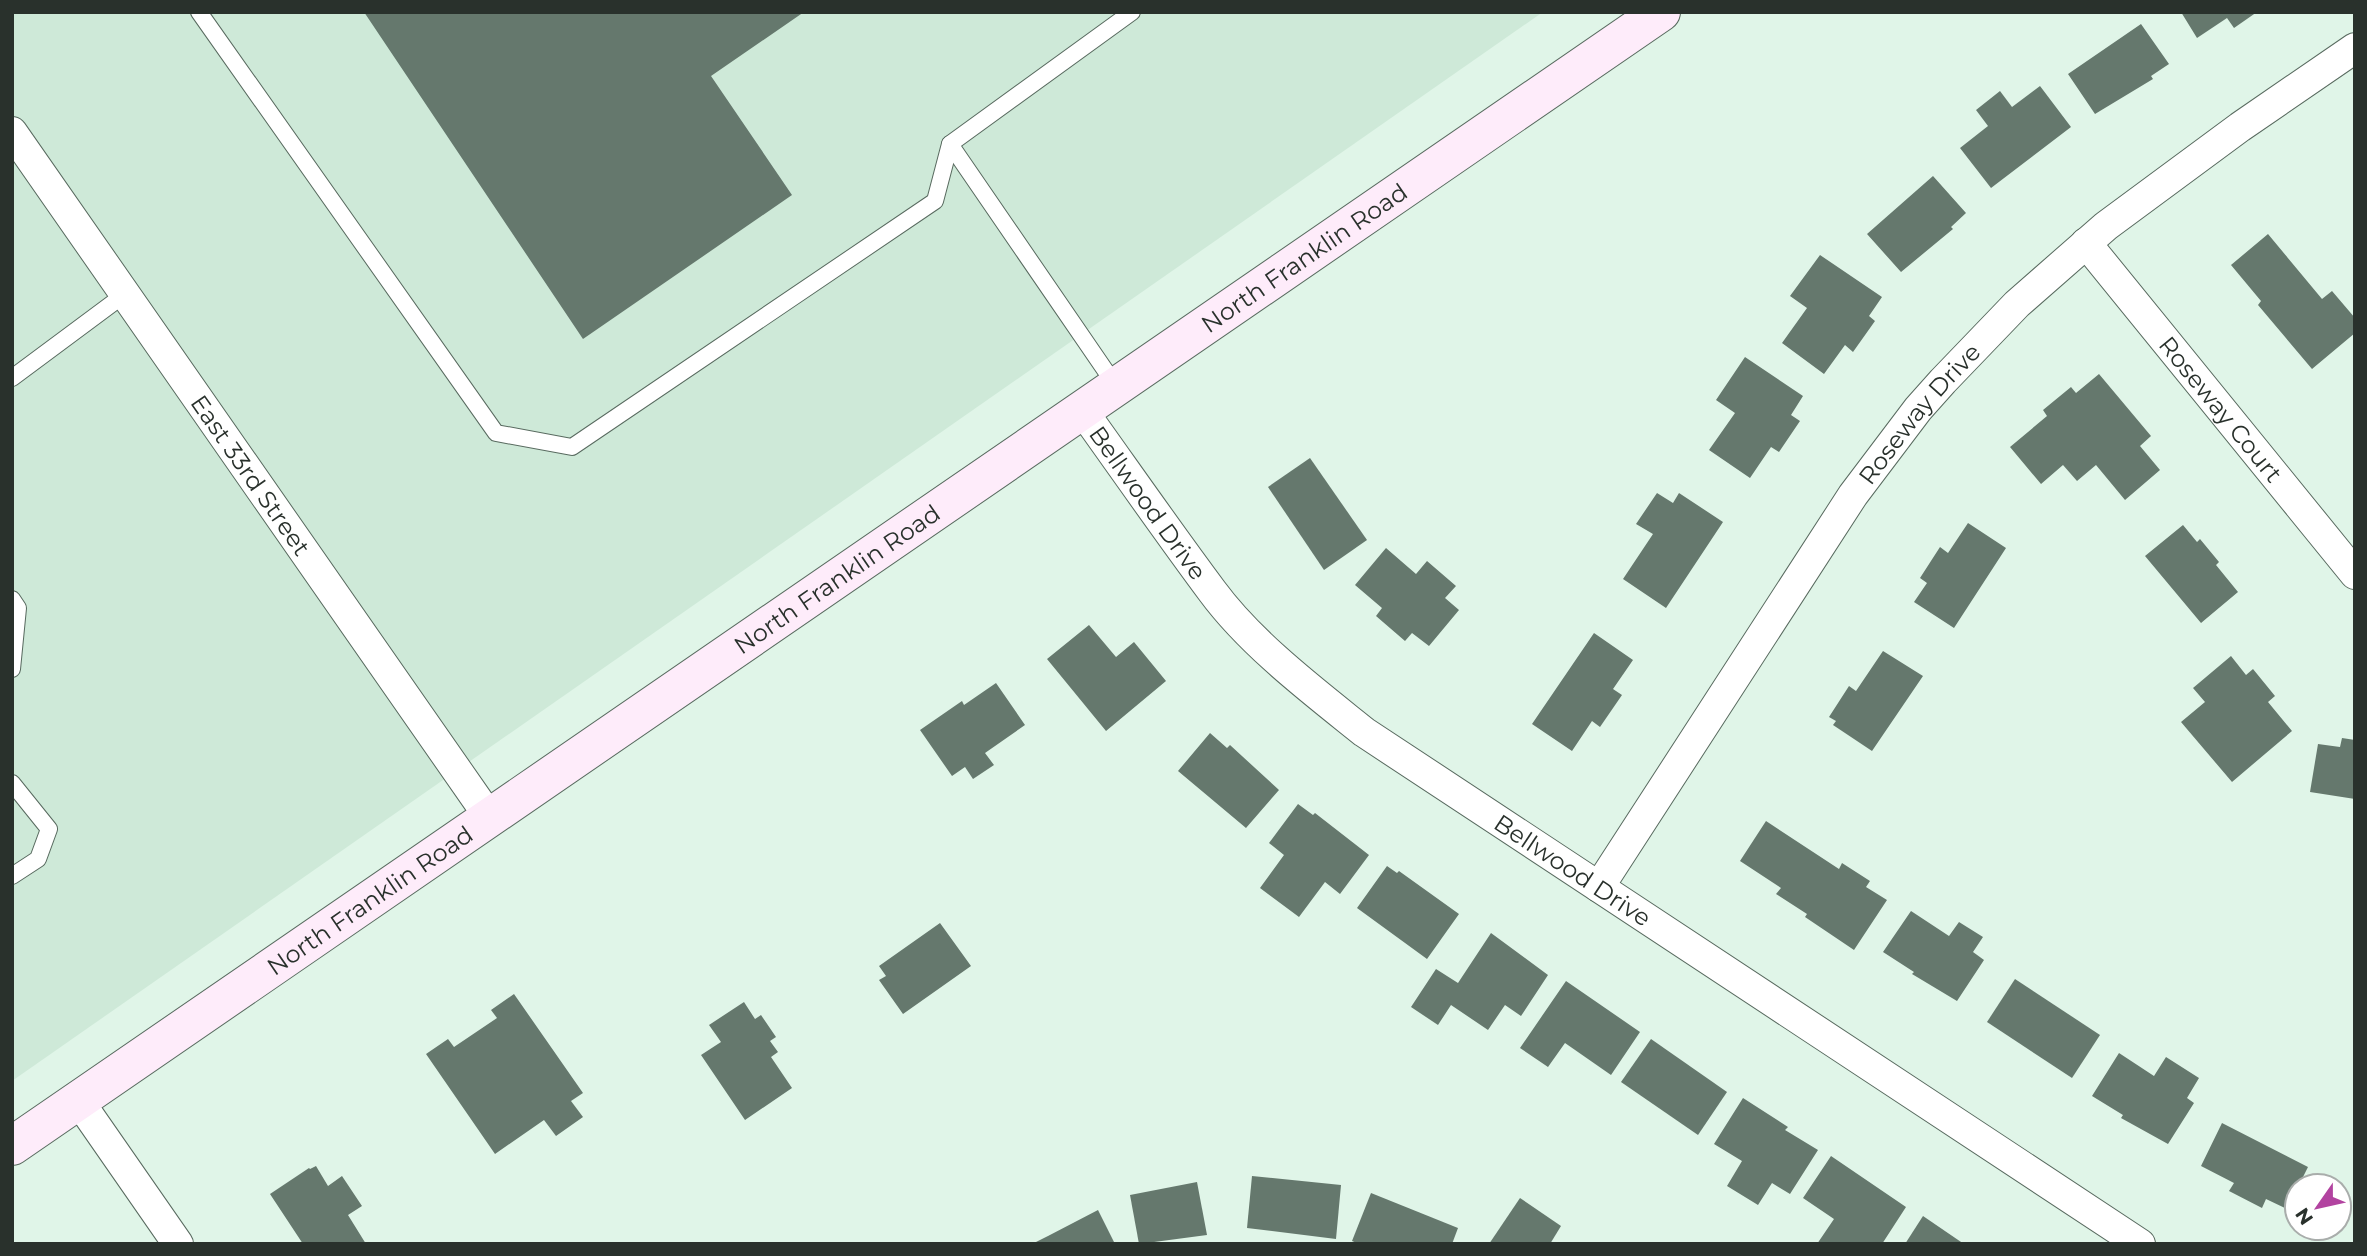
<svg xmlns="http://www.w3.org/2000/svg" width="2367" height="1256" font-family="Montserrat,sans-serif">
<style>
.built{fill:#cee9d8}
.building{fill:#65786d}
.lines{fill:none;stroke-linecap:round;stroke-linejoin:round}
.service-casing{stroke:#586a5f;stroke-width:18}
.minor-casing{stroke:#586a5f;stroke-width:32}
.secondary-casing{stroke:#586a5f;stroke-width:40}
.service{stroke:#fff;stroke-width:16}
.minor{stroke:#fff;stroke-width:30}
.secondary{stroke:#feecfa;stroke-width:38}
.labels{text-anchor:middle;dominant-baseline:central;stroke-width:7;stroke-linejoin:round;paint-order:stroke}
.street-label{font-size:24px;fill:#29312c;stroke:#fff}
</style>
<rect width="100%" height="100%" fill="#e0f5e8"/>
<polygon class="built" points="12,12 1543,12 12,1081"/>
<g class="building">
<polygon points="364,12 804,12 711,76 792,195 583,339"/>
<polygon points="2181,12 2257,12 2234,28 2227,18 2197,38"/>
<polygon points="2141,24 2169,64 2151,76 2153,79 2095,114 2068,74"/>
<polygon points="2040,86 2071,127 1991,188 1960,148 1988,126 1976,110 2000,91 2012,107"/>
<polygon points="1933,176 1966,213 1951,227 1953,229 1901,272 1867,234"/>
<polygon points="2268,234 2322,299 2332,291 2355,318 2355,333 2312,369 2258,305 2261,301 2231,265"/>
<polygon points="1820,255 1882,297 1869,316 1875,321 1853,352 1845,345 1824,374 1782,343 1807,308 1790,296"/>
<polygon points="1745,357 1803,396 1791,415 1800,421 1779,452 1771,447 1750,478 1709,450 1735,413 1716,400"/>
<polygon points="2099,374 2151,436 2140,446 2160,470 2125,500 2096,465 2077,481 2063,465 2041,484 2010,447 2047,416 2043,410 2071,387 2076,393"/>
<polygon points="1310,458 1367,540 1324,570 1268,487"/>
<polygon points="1657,493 1673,503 1679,493 1723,522 1666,608 1623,579 1653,534 1636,524"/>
<polygon points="1968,523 2006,548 1954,628 1914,602 1927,583 1920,578 1940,547 1948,553"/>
<polygon points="2183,525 2197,542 2200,539 2219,562 2216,565 2238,592 2201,623 2145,556"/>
<polygon points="1386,548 1416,574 1427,561 1456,586 1445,598 1459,610 1429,646 1412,633 1405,641 1376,616 1382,608 1355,585"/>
<polygon points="1089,625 1116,657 1134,642 1166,681 1106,731 1047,659"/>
<polygon points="1594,633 1633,660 1613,689 1622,695 1600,727 1592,721 1572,751 1532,724"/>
<polygon points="1883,651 1923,676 1872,751 1833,725 1836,721 1829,717 1849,686 1856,691"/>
<polygon points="2231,656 2246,675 2253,669 2275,696 2268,702 2292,731 2232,782 2181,722 2205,702 2193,688"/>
<polygon points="996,683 1025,725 985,753 994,765 973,779 965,767 952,776 920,730 962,701 964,705"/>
<polygon points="1210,733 1227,748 1230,745 1279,790 1246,828 1178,771"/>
<polygon points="2342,738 2355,740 2355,799 2310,792 2318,744 2340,747"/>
<polygon points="1298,804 1313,815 1315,813 1369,855 1340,894 1325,882 1299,917 1260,888 1284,855 1269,843"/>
<polygon points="1766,821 1839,869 1842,863 1870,881 1866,887 1887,900 1854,950 1805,917 1807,914 1776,894 1781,888 1740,861"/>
<polygon points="1387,866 1397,873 1399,871 1459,914 1427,959 1357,908"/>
<polygon points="1911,911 1949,936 1959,922 1983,937 1973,952 1984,960 1957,1001 1912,974 1914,972 1883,952"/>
<polygon points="940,923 971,966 903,1014 879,980 886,976 879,966"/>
<polygon points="1491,933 1548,975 1521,1016 1505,1005 1488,1030 1451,1005 1438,1025 1411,1007 1436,969 1458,983"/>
<polygon points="2015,979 2100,1035 2072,1078 1987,1022"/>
<polygon points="1566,981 1640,1032 1611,1075 1565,1043 1548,1067 1520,1048"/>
<polygon points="514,994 583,1093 571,1101 583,1117 556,1136 544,1120 495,1154 426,1054 448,1039 454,1047 497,1018 491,1010"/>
<polygon points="744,1002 755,1019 761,1015 776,1037 770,1041 778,1052 771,1057 792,1088 745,1120 701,1055 721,1042 709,1025"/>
<polygon points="1651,1039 1727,1092 1698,1135 1621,1082"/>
<polygon points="2119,1053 2154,1076 2166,1057 2199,1078 2187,1098 2194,1103 2168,1144 2121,1118 2123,1115 2092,1096"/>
<polygon points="1743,1098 1788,1127 1785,1130 1818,1150 1790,1194 1772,1183 1758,1205 1727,1186 1742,1161 1714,1144"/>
<polygon points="2222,1123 2308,1167 2287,1209 2266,1199 2262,1208 2229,1191 2234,1183 2201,1166"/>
<polygon points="1831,1156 1906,1207 1882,1244 1817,1244 1834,1219 1803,1198"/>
<polygon points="316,1166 328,1186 342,1176 362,1206 348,1215 366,1244 303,1244 270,1194 309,1168 310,1169"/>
<polygon points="1252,1176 1341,1185 1336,1239 1247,1228"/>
<polygon points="1197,1182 1207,1235 1139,1244 1130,1195"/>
<polygon points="1371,1193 1458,1228 1452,1244 1359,1244 1352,1241"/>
<polygon points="1520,1198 1561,1226 1550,1244 1489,1244"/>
<polygon points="1098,1210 1115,1244 1032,1244 1048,1236"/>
<polygon points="1923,1216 1964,1244 1905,1244"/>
</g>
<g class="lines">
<g class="service-casing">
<g id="service">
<polyline points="199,12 496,433 572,447 935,201 950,144 1132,12"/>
<polyline points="950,144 1116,386"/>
<polyline points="12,378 125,294"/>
<polyline points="12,599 18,608 12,669"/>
<polyline points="12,783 49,829 38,859 12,876"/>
</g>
</g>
<g class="minor-casing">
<g id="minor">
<path id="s1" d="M 12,132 L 490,818"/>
<path id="s2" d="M 2086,243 L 2355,574"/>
<path id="s3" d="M 1082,410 C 1125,470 1168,532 1212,591 C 1251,644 1313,691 1364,732 L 2140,1244"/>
<path id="s4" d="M 1599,887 L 1853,495 L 1918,409 L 1943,381 L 2017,304 L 2106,226 L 2240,127 L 2355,48"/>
<polyline points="78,1100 178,1244"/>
</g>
</g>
<g class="secondary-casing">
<g id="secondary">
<path id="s5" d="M 12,1146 L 1661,12"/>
</g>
</g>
<use href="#service" class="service"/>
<use href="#minor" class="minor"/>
<use href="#secondary" class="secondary"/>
</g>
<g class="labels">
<g class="street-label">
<text stroke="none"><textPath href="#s5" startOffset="1568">North Franklin Road</textPath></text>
<text stroke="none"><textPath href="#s2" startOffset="214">Roseway Court</textPath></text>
<text stroke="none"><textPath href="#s4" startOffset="572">Roseway Drive</textPath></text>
<text stroke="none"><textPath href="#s1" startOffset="418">East 33rd Street</textPath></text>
<text stroke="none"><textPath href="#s3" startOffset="114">Bellwood Drive</textPath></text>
<text stroke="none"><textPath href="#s5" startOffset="1001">North Franklin Road</textPath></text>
<text stroke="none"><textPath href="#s3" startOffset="681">Bellwood Drive</textPath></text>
<text stroke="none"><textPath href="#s5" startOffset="434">North Franklin Road</textPath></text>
</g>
</g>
<rect width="2367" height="1256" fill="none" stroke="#29312c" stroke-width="28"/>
<g transform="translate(2318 1207) rotate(236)"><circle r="33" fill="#ffffff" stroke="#a9adab" stroke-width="2"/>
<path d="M0-5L12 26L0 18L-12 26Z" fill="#b243a0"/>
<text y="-10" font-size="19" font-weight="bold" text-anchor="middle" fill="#29312c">N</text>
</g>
</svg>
